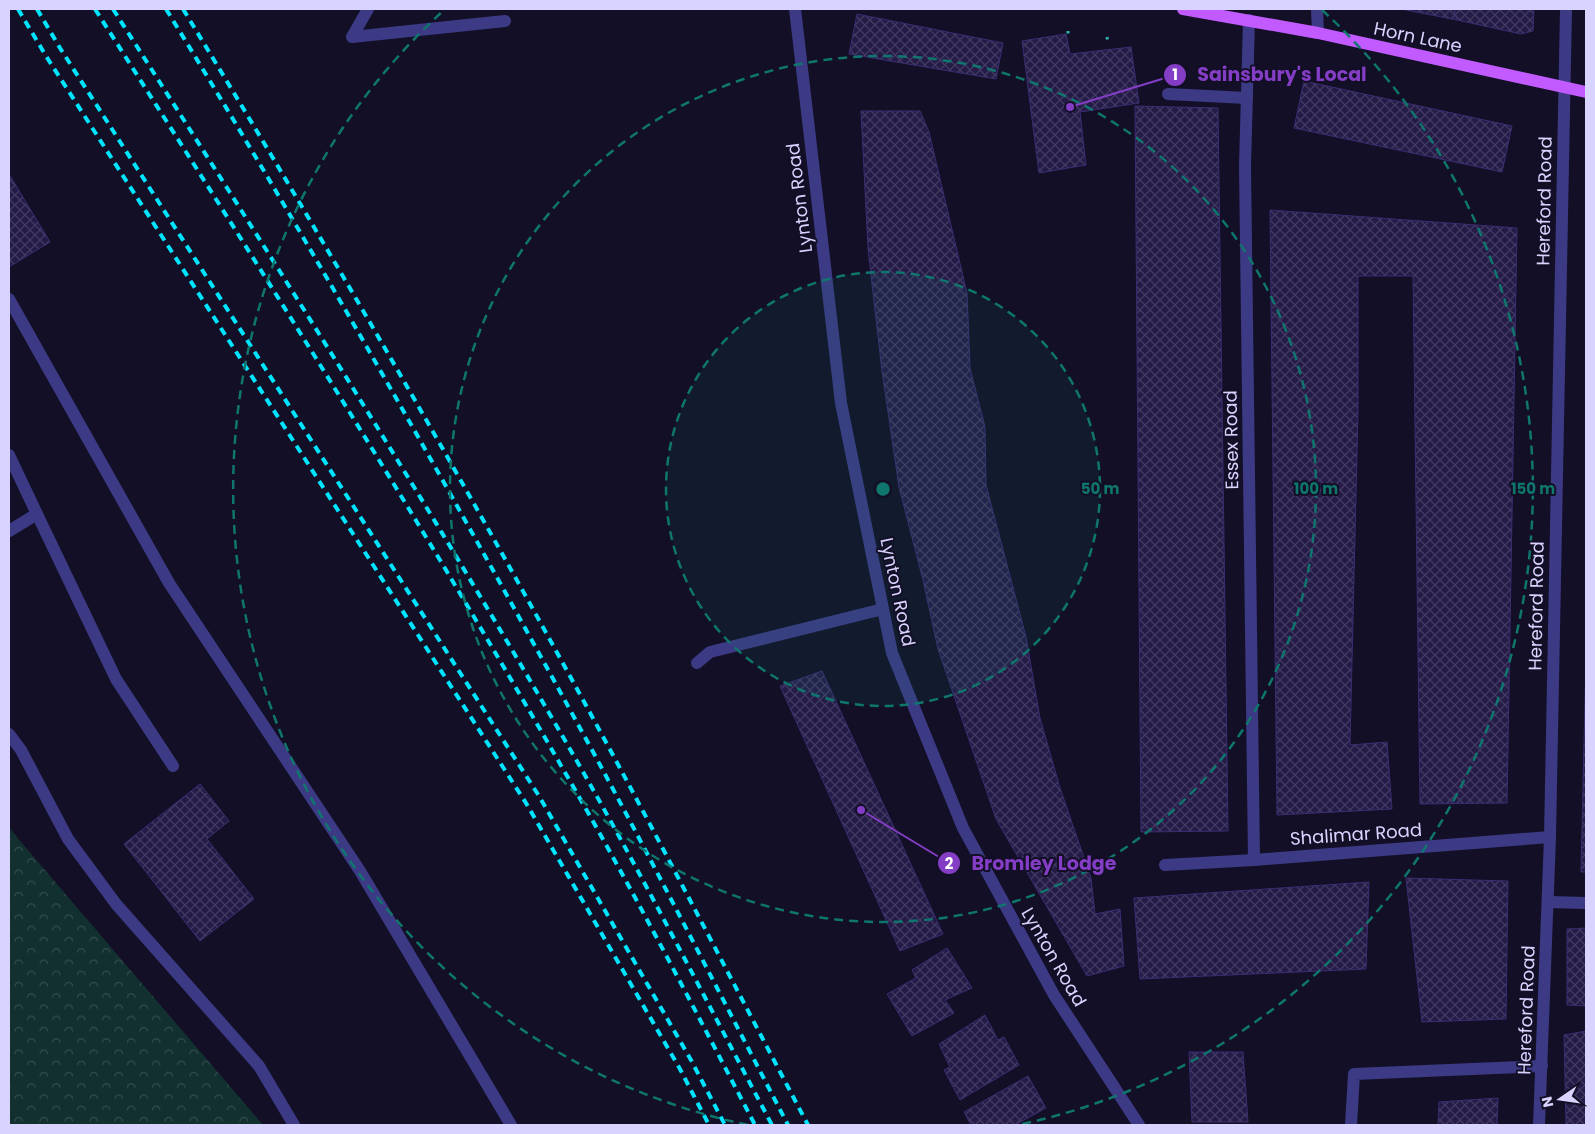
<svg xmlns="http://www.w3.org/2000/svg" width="1595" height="1134" font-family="Poppins,sans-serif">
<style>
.park{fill:url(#park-crowns)}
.building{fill:url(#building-cross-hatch);stroke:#3b2d73}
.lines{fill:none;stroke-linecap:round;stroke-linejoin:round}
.path{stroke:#2fb8b0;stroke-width:3;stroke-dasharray:2.5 4;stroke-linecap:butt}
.service{stroke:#3d3a85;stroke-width:12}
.minor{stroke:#3d3a85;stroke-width:12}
.tertiary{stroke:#3d3a85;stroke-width:12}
.primary{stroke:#c25bff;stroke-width:12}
.rail{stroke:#00e5ff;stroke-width:4;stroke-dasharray:8 6;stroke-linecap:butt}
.ring{fill:none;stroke:#0f766e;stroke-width:2.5;stroke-dasharray:9 6}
.labels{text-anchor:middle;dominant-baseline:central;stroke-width:4;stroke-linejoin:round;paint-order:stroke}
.street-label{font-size:18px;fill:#d9d4ff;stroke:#130f26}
.centre{fill:#0f766e;stroke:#130f26;stroke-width:2.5}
.ring-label{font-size:15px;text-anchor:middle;font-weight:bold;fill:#0f766e;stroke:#130f26;stroke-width:4;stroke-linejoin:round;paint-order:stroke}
.leader{fill:none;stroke:#843dc5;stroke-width:2}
.callout-dot{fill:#843dc5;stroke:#130f26;stroke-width:2}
.mark-label{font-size:15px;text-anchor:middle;font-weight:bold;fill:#fff}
.callout-label{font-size:19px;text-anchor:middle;font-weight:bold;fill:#843dc5;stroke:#130f26;stroke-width:4;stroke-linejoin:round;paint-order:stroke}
</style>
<defs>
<pattern id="park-crowns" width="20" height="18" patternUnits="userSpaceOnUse" patternTransform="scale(1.25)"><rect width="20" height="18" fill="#12302f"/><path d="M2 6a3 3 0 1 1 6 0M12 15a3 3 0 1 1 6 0" fill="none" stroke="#344d4e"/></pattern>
<pattern id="building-cross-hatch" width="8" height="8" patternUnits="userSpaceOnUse" patternTransform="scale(1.25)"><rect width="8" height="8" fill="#241b47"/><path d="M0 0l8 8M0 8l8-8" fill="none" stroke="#433b63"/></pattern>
</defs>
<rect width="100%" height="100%" fill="#130f26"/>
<polygon class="park" points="9,827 21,842 263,1125 9,1125"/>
<g class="building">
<polygon points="1401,9 1454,9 1457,20"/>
<polygon points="1454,9 1534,9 1533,31 1521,34 1457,20"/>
<polygon points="857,14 1003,43 996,79 849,54"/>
<polygon points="1066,34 1070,54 1131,47 1139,103 1080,112 1086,165 1039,173 1022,41"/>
<polygon points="1304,81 1512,126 1502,172 1294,128"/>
<polygon points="1135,106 1218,108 1228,831 1141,832"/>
<polygon points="861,111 920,111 929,132 967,293 970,368 985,427 986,485 1026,637 1040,718 1060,788 1091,878 1095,914 1120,909 1124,966 1087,976 996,819 938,649 923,580 899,487 882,371 868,249"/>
<polygon points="9,174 50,242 9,267"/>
<polygon points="1270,210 1517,228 1507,803 1420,804 1413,276 1358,276 1358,412 1350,745 1387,742 1392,809 1277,815"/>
<polygon points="1586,658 1586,872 1581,872"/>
<polygon points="822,671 943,934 900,951 780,686"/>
<polygon points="200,784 229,821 207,839 254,899 200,941 124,844"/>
<polygon points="1406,878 1508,881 1506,1019 1422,1022"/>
<polygon points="1369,882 1366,969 1140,979 1134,898"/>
<polygon points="1586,928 1586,1006 1567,1005 1567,929"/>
<polygon points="947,948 972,988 945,1000 954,1013 912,1036 887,994 916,978 912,970"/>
<polygon points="985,1015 998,1040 1004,1037 1019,1065 960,1100 944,1070 950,1067 939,1044"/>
<polygon points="1586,1031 1586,1125 1566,1125 1564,1035"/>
<polygon points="1189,1052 1243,1052 1248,1122 1192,1122"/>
<polygon points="1028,1076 1046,1108 1015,1125 971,1125 964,1112"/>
<polygon points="1498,1098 1497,1125 1438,1125 1439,1102"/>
</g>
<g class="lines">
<g class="path">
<polyline points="1068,31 1068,36"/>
<polyline points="1107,37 1108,43"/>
</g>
<g class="service">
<polyline points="368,9 352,37 505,21"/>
<polyline points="1168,94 1247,98"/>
<polyline points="9,299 169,583 360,871 511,1125"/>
<polyline points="9,455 37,514 9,531"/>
<polyline points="37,514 116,679 173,766"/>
<polyline points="697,663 710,652 883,609"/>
<polyline points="9,734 21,750 68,839 116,904 259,1066 294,1125"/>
<polyline points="1351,1125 1354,1074 1542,1066"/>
</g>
<g class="minor">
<polyline points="1317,9 1318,33"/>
<polyline points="1249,20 1245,166 1254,860"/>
<polyline points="1165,865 1254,860 1550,837"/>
<polyline points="1548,902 1586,903"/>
<polyline points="1539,1125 1550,837 1566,9"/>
</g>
<polyline class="tertiary" points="795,9 841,403 892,653 963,828 1054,995 1139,1125"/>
<polyline class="primary" points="1183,9 1318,33 1586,92"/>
<g class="rail">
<polyline points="18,9 46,56 526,803 680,1069 709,1125"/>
<polyline points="37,9 60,48 539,796 691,1060 725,1125"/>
<path d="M 95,9 C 255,260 415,511 563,769 C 631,886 693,1006 755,1125"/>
<path d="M 113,9 C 272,258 431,507 578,763 C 646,882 708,1004 772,1125"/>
<path d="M 166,9 C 315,251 455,499 592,750 C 659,874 723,1000 788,1125"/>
<path d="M 183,9 C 330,250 472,495 607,744 C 675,870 741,998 808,1125"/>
</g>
</g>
<circle cx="883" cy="489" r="217" fill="#0f766e" fill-opacity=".12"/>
<g class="ring">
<circle cx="883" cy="489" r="217"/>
<circle cx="883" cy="489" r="433"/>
<path d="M748 1125A650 650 0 0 1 444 10M1322 10A650 650 0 0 1 1018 1125"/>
</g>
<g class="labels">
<g class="street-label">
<text transform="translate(1418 37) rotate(12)">Horn Lane</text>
<text transform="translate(799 198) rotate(-97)">Lynton Road</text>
<text transform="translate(1544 201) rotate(-89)">Hereford Road</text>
<text transform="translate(1231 440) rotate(-91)">Essex Road</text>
<text transform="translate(898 592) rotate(78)">Lynton Road</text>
<text transform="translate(1536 606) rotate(-89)">Hereford Road</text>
<text transform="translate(1356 834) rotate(-4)">Shalimar Road</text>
<text transform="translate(1054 957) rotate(60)">Lynton Road</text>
<text transform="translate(1526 1010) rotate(-88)">Hereford Road</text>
</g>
</g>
<circle cx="883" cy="489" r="8" class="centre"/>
<g class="ring-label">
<text x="1100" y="494">50 m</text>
<text x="1316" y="494">100 m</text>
<text x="1533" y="494">150 m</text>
</g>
<path class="leader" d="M1070 107L1175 75M861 810L949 863"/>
<g class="callout-dot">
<circle cx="1070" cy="107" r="5"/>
<circle cx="861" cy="810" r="5"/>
<circle cx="1175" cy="75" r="12"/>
<circle cx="949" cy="863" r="12"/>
</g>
<g class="mark-label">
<text x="1175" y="80">1</text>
<text x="949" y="869">2</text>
</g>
<g class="callout-label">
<text x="1282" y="81">Sainsbury's Local</text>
<text x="1044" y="870">Bromley Lodge</text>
</g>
<rect width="1595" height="1134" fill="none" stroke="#d9d4ff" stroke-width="20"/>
<g transform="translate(1560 1099) rotate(257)" stroke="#130f26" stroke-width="4" paint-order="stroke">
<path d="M0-4L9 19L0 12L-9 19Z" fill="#d9d4ff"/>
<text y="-8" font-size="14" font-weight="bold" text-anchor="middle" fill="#d9d4ff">N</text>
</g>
</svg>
